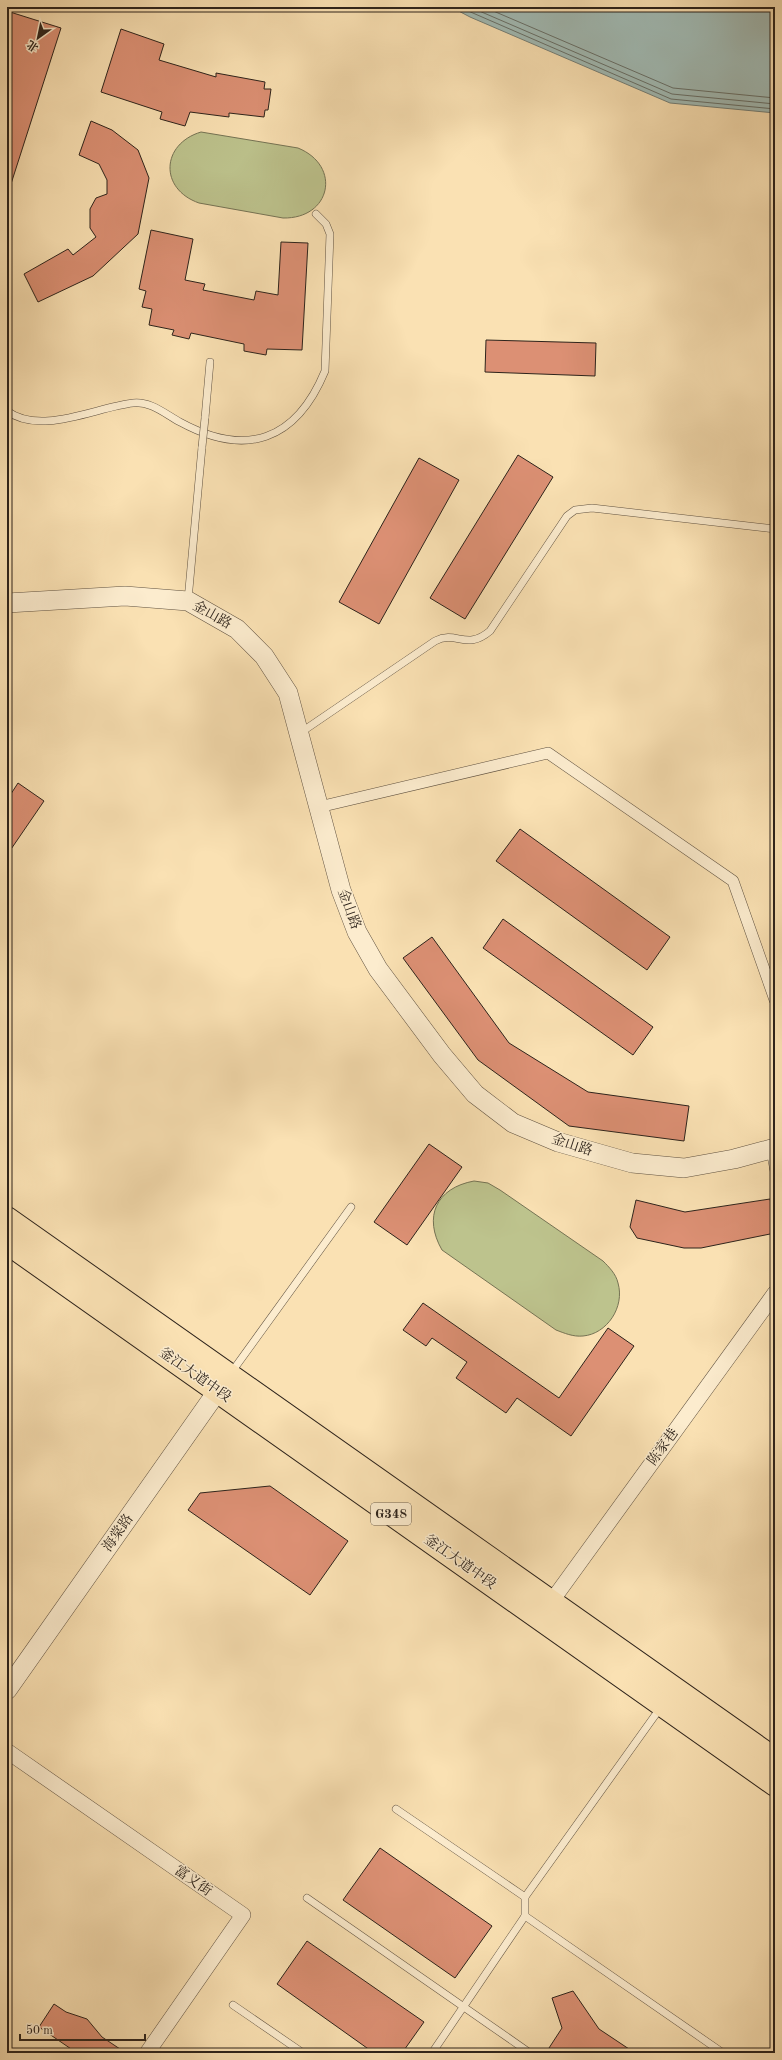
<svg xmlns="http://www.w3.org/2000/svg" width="782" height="2060" font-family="'Old Standard TT','Noto Serif SC',serif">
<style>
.green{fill:#bdc38d;stroke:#757354}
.water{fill:#a1bbb5;stroke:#737e77}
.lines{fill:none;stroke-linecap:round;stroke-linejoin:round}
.shore{stroke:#676f68;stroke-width:1}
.building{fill:#dc9074;stroke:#2d231b}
.service-casing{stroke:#605241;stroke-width:8}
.pedestrian-casing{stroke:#605241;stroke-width:12}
.minor-casing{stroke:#605241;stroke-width:16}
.tertiary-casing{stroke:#605241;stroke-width:20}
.primary-casing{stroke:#2d231b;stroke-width:24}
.service{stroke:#fcecce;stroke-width:7}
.pedestrian{stroke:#fcecce;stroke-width:11}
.minor{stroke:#fcecce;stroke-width:15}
.tertiary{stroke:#fcecce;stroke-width:19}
.primary{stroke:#fae1b3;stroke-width:22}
.service-bridge-casing{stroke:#605241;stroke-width:8;stroke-linecap:butt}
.service-bridge{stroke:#fcecce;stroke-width:7}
.labels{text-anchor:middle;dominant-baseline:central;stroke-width:3;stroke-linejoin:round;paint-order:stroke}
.shield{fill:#fcecce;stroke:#6b5f51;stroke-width:1}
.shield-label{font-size:13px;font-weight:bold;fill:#2d231b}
.street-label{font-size:14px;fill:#2d231b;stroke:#fcecce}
</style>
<rect width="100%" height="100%" fill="#fae1b3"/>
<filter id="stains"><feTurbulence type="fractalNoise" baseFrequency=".005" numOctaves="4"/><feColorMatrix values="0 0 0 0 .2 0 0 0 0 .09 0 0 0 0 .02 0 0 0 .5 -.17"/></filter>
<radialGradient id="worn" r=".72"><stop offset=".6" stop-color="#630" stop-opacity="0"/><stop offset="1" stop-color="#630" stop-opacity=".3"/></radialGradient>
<g class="green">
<path d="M 201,132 L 298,148 C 342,166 331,219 283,218 L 199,203 C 159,189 161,144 201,132 Z"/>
<path d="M 474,1181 L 488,1183 L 500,1190 L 603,1261 C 609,1267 616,1274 618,1283 C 625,1307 607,1334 583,1336 C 573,1337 564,1333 556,1330 L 442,1250 C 423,1217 436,1188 474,1181 Z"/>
</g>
<polygon class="water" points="451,7 775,7 775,113 670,103 470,17"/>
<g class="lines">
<g class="shore">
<polyline points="459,7 671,99 775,109"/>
<polyline points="470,7 672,94 775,104"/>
<polyline points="484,7 673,88 775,98"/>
</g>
</g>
<g class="building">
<polygon points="10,12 61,28 10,187 7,187 7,23"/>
<polygon points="121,29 164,44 159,60 216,77 216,73 265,82 264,89 271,89 268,110 265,110 264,117 229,113 229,117 190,112 185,126 160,119 162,112 101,92"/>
<polygon points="91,121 112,130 138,150 149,178 138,234 93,276 38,302 24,274 68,249 73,255 96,237 90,228 90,209 96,198 107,194 107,180 99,164 79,155"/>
<polygon points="151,230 193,239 185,280 205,284 203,290 254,300 256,291 278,295 281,242 308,243 302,350 267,349 266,355 244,351 244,344 191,333 189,339 172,335 174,330 149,325 152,309 142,307 146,291 139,289"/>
<polygon points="486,340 596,343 595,376 485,372"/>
<polygon points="518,455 553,477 465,619 430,598"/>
<polygon points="419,458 459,480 379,624 339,602"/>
<polygon points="18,783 44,801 7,855 7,800"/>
<polygon points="520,829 670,937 647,970 496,861"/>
<polygon points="503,919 653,1027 633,1055 483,948"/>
<polygon points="432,937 509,1043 588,1092 689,1106 684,1141 569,1126 478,1060 403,958"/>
<polygon points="429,1144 462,1167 407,1245 374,1222"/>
<polygon points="770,1199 775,1223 775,1233 701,1248 684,1248 637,1238 630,1227 636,1200 685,1212"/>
<polygon points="423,1303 559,1398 608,1328 634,1346 571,1436 517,1398 506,1413 456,1378 467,1362 432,1338 426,1346 403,1330"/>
<polygon points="270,1486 348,1541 310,1595 188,1510 200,1493"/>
<polygon points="380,1848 492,1926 455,1978 343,1900"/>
<polygon points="307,1941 424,2022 402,2053 374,2053 277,1984"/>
<polygon points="573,1991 599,2029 635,2053 557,2053 549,2048 562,2028 552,1998"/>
<polygon points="54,2004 66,2012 87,2019 102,2037 126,2053 77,2053 39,2027"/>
</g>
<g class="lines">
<g class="service-casing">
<g id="service">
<path d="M 7,411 C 41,436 96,407 133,403 C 151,401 165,414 180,422 C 246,458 296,441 325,371 L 330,234 L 326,224 L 316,214"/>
<polyline points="205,418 210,362"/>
<polyline points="188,600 202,447"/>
<path d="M 300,733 L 435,641 C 457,630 466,651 490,631 L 567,516 L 575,510 L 592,508 L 775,529"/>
<polyline points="770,1150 775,1177"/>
<polyline points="231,1373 351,1207"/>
<polyline points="396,1809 525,1897"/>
<polyline points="307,1898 530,2053"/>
<polyline points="525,1916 723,2053"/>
<polyline points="233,2005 303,2053"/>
<polyline points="432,2053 525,1916 525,1897 661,1707"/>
</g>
</g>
<g class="pedestrian-casing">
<polyline id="pedestrian" points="319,807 548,753 733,881 775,1000"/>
</g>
<g class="minor-casing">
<g id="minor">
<polyline points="551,1602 775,1293"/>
<polyline points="7,1751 243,1915 147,2053"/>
</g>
</g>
<g class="tertiary-casing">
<g id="tertiary">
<polyline points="7,603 125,596 188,601 237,629 264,656 288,693 341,890 357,932 378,969 442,1055 475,1094 513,1123 558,1142 632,1163 684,1168 734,1159 775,1148"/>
<polyline points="7,1690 226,1379"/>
</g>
</g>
<g class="primary-casing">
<g id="primary">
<polyline points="7,1218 775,1759"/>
<polyline points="7,1243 775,1785"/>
</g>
</g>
<use href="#service" class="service"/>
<use href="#pedestrian" class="pedestrian"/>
<use href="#minor" class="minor"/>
<use href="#tertiary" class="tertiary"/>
<use href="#primary" class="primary"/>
<g class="service-bridge-casing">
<polyline id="service-bridge" points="202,447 205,418"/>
</g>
<use href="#service-bridge" class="service-bridge"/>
</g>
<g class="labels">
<rect class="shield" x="371" y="1503" width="40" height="22" rx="3"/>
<g class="shield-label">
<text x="391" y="1514">G348</text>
</g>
<g class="street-label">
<text transform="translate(212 615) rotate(29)">金山路</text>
<text transform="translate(349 909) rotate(70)">金山路</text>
<text transform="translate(572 1145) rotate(18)">金山路</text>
<text transform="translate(195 1375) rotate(35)">釜江大道中段</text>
<text transform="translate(663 1447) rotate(-54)">陈家巷</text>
<text transform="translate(118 1533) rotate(-55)">海棠路</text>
<text transform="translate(460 1562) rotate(35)">釜江大道中段</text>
<text transform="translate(193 1881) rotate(35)">富义街</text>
</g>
</g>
<rect width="782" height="2060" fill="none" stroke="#fae1b3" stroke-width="24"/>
<rect x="8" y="8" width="766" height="2044" fill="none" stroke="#2d231b" stroke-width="2"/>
<rect x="12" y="12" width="758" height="2036" fill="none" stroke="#2d231b"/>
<g transform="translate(38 38) rotate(213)" stroke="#fcecce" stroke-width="3" paint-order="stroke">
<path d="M0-3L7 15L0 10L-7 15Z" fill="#2d231b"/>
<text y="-6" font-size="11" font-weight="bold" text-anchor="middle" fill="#2d231b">北</text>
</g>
<path d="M20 2034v6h125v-6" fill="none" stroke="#2d231b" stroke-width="2"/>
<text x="26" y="2034" font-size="12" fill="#2d231b" stroke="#fcecce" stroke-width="3" paint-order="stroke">50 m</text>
<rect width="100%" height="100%" filter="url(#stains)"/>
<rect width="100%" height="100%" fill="url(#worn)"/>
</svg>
